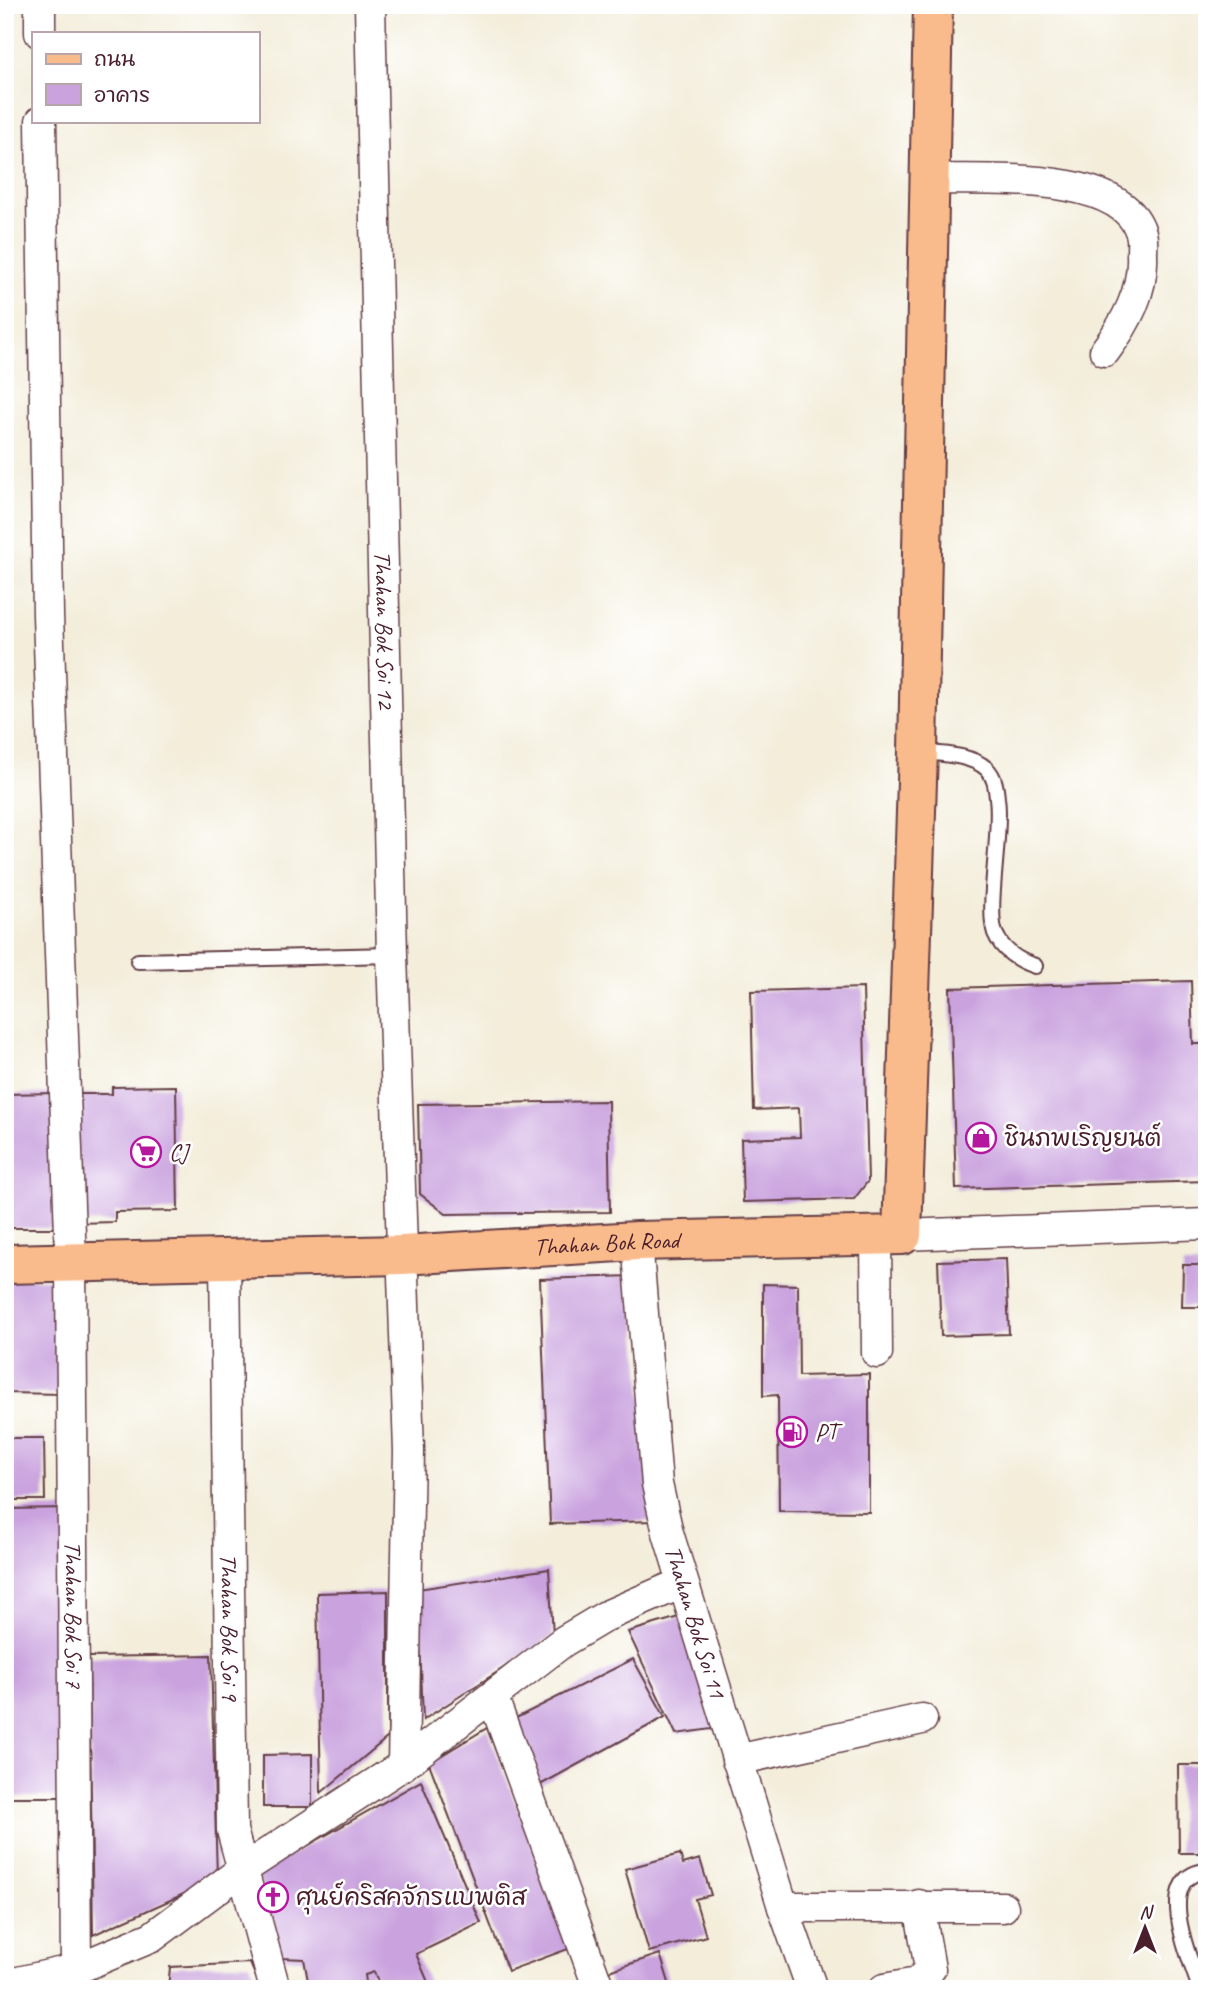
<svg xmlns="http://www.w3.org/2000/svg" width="1212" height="1994" font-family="Caveat,'Playpen Sans Thai',sans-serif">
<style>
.building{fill:#c9a2de}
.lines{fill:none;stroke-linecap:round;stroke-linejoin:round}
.service-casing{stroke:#633e45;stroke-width:18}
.minor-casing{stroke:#633e45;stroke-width:33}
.primary-casing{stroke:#633e45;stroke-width:42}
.service{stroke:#fff;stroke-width:14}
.minor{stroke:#fff;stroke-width:30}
.primary{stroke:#fabb8c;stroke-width:38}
.labels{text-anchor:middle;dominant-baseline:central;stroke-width:5;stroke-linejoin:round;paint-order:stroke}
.street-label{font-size:24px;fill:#4a1f2b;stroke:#fff}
.poi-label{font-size:24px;fill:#4a1f2b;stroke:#fff;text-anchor:start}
</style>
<rect width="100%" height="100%" fill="#fff"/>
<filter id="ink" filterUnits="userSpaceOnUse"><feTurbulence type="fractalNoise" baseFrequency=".0143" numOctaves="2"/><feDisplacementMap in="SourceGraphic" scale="14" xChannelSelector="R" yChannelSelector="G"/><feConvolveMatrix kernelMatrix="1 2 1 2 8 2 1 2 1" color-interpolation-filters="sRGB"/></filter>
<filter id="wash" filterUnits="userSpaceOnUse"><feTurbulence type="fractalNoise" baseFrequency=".00686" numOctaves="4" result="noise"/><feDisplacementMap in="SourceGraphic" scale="28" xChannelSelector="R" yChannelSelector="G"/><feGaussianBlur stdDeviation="1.57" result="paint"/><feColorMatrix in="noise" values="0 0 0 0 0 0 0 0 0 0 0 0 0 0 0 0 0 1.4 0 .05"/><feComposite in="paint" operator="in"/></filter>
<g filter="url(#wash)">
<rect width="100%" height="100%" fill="#f3edda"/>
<g id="blocks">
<g class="building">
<polygon points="1191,981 1193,1044 1207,1044 1207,1181 956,1189 950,988"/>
<polygon points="863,988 868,1181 854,1199 743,1202 741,1139 800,1137 799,1108 754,1110 751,991"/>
<polygon points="176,1086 178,1211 115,1212 115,1222 76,1223 73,1094 112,1094 112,1087"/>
<polygon points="55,1093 63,1228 5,1228 5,1094"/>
<polygon points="608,1101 610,1212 446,1214 420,1194 418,1104"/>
<polygon points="1006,1259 1009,1334 941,1336 938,1261"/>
<polygon points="1183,1265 1207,1265 1207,1307 1182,1307"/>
<polygon points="632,1276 653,1521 550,1524 540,1279"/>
<polygon points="5,1279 67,1279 65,1394 5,1393"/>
<polygon points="763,1284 798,1285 799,1376 869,1374 869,1512 779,1511 778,1395 763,1396"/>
<polygon points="5,1438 44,1438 45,1500 5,1500"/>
<polygon points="66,1508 70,1797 5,1797 5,1509"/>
<polygon points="549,1569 553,1636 423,1720 418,1589"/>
<polygon points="388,1591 388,1737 321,1793 317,1593"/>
<polygon points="682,1616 719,1728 676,1734 628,1632"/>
<polygon points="211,1655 217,1879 93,1935 89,1657"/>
<polygon points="633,1659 665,1717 540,1785 512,1720"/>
<polygon points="487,1728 571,1948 508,1971 429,1763"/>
<polygon points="312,1754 312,1807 263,1807 263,1755"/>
<polygon points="1178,1765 1207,1765 1207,1853 1179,1853"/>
<polygon points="421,1781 481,1923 416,1954 431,1989 381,1989 374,1972 365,1975 367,1989 301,1989 300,1982 308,1981 304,1959 282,1958 258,1874"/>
<polygon points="680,1854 683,1864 700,1859 711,1895 695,1899 706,1936 649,1952 625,1869"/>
<polygon points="660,1954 671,1989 612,1989 606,1972"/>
<polygon points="250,1963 261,1989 168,1989 170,1967"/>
<polygon points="94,1976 97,1989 48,1989"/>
</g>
</g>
</g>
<g filter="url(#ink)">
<use href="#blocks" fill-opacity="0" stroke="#633e45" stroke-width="2"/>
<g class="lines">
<g class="service-casing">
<g id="service">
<path d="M 920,752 C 939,754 971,754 987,769 C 995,777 996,788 997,798 C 1002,832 986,909 995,933 C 1002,950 1018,961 1035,966"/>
<polyline points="138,961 392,955"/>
<path d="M 1200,1989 C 1190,1957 1152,1875 1207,1871"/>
</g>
</g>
<g class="minor-casing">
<g id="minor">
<polyline points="40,5 40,33"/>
<path id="s1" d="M 370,5 L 392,955 L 409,1451 L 403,1765"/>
<path id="s2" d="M 41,121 L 48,615 L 71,1262 L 76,1969"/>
<path d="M 929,179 C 981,181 1122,169 1141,233 C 1143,239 1142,247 1142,254 C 1144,291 1126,323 1105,351"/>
<polyline points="902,1235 1207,1224"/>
<polyline points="876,1236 877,1353"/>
<path id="s3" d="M 637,1241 L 657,1484 L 668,1533 L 783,1907 L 812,1989"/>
<path id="s4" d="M 225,1259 L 232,1830 L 275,1989"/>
<polyline points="493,1698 599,1989"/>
<polyline points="737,1760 922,1719"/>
<polyline points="783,1907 1003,1907"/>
<polyline points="5,1985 76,1969 152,1937 242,1870 403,1765 564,1641 606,1616 682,1583"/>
<polyline points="884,1989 917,1983 930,1969 919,1905"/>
</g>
</g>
<g class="primary-casing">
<g id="primary">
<path id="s5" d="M 5,1264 L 402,1255 L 637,1241 L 902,1235 L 918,751 L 933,5"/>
</g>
</g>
<use href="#service" class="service"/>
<use href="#minor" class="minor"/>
<use href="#primary" class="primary"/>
</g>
</g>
<defs>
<g id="shop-ring" transform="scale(1.575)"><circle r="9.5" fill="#fff" stroke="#b5179e" stroke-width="1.5"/><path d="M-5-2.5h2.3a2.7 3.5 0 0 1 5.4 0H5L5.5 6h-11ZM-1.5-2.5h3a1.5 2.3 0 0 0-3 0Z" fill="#b5179e"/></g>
<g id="supermarket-ring" transform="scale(1.575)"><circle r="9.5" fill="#fff" stroke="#b5179e" stroke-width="1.5"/><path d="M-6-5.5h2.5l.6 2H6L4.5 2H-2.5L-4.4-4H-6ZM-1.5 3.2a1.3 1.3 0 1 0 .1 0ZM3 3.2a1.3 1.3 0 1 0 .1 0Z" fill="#b5179e"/></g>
<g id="fuel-ring" transform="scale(1.575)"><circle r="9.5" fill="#fff" stroke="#b5179e" stroke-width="1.5"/><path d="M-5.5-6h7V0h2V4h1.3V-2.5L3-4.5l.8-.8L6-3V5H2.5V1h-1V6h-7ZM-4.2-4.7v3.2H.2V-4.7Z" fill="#b5179e"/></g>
<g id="church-ring" transform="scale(1.575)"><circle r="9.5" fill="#fff" stroke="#b5179e" stroke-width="1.5"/><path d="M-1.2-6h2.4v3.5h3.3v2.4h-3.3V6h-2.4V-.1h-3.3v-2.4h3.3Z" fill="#b5179e"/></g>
</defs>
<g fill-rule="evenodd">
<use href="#shop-ring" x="981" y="1138"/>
<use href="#supermarket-ring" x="146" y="1152"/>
<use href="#fuel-ring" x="792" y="1432"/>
<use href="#church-ring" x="273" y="1897"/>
</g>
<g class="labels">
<g class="street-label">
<text stroke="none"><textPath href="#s1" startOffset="625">Thahan Bok Soi 12</textPath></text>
<text stroke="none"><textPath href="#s5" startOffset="602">Thahan Bok Road</textPath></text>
<text stroke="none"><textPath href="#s2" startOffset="1494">Thahan Bok Soi 7</textPath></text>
<text stroke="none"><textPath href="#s3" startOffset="387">Thahan Bok Soi 11</textPath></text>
<text stroke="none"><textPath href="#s4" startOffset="368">Thahan Bok Soi 9</textPath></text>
</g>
<g class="poi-label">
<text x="1004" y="1138">ชินภพเริญยนต์</text>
<text x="169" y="1152">CJ</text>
<text x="815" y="1432">PT</text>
<text x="296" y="1897">ศุนย์คริสคจักรแบพติส</text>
</g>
</g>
<rect width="1212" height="1994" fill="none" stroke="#fff" stroke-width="28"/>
<rect x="32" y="32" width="228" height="91" fill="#ffffff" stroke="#b7a5aa" stroke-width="2"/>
<rect x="46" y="54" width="35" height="10" fill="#fabb8c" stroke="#b7a5aa" stroke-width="2"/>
<text x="94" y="66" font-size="21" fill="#4a1f2b">ถนน</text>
<rect x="46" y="84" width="35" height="21" fill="#c9a2de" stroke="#b7a5aa" stroke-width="2"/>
<text x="94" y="102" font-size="21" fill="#4a1f2b">อาคาร</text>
<g transform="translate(1145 1928)" stroke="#ffffff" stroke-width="5" paint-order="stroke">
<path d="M0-5L12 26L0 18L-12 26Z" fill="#4a1f2b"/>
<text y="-10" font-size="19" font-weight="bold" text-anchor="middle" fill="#4a1f2b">N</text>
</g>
</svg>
